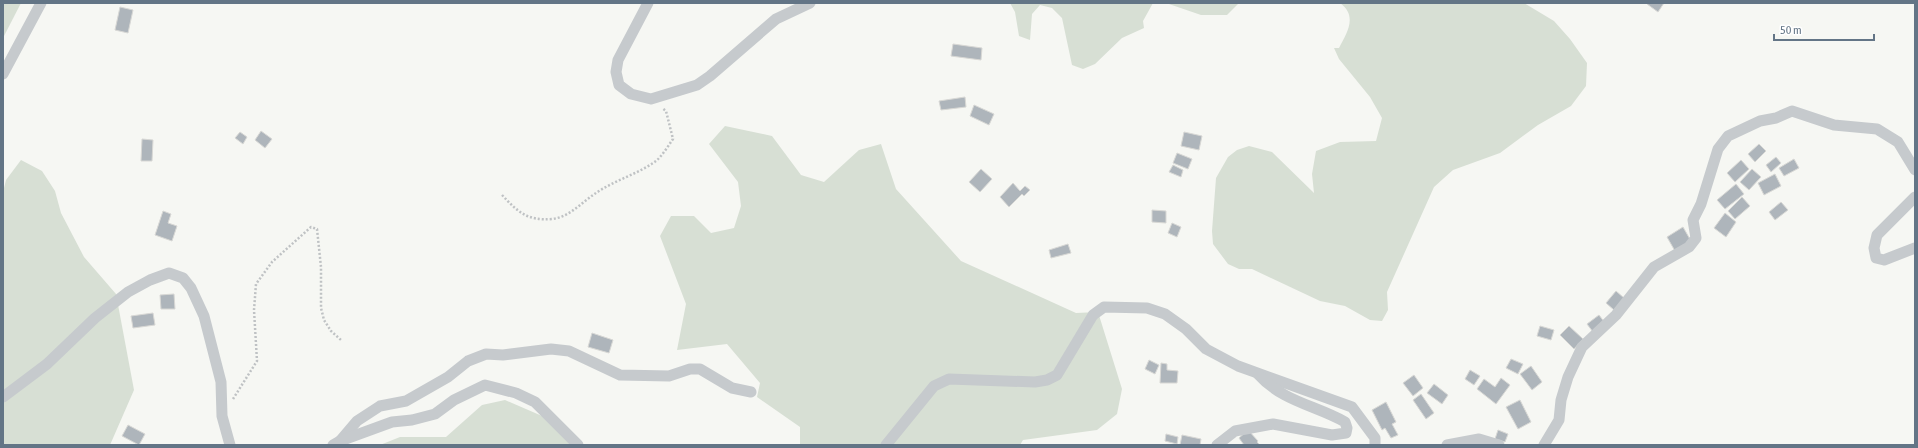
<svg xmlns="http://www.w3.org/2000/svg" width="1918" height="448" font-family="'Asap Condensed',sans-serif">
<style>
.green{fill:#d7dfd4}
.building{fill:#aeb5bb;stroke:#d8d8d5}
.lines{fill:none;stroke-linecap:round;stroke-linejoin:round}
.path{stroke:#bfc2c4;stroke-width:2.5;stroke-dasharray:2 2;stroke-linecap:butt}
.street{stroke:#c6cacd;stroke-width:11}
</style>
<rect width="100%" height="100%" fill="#f6f7f3"/>
<g class="green">
<polygon points="3,3 21,3 3,38"/>
<polygon points="1010,3 1153,3 1143,21 1144,28 1122,38 1095,64 1083,69 1072,65 1062,18 1052,8 1040,5 1032,14 1030,40 1019,36 1015,12"/>
<polygon points="1166,3 1239,3 1227,15 1201,15"/>
<path d="M 1340,3 L 1524,3 L 1554,21 L 1570,39 L 1587,63 L 1586,86 L 1571,106 L 1538,125 L 1500,153 L 1453,170 L 1434,187 L 1387,292 L 1388,310 L 1382,321 L 1370,320 L 1345,306 L 1320,301 L 1252,269 L 1239,269 L 1228,264 L 1213,244 L 1212,231 L 1216,178 L 1228,157 L 1237,150 L 1249,146 L 1272,152 L 1314,193 L 1312,174 L 1316,151 L 1340,142 L 1376,141 L 1382,118 L 1370,97 L 1339,59 L 1334,48 L 1339,48 C 1347,33 1358,16 1340,3 Z"/>
<polygon points="725,126 772,136 801,175 824,182 859,150 881,144 896,189 961,261 1076,313 1098,312 1122,389 1117,414 1097,430 1023,440 1020,445 800,445 800,427 757,397 760,383 727,344 677,350 686,304 660,236 671,216 694,216 711,233 734,228 741,206 738,182 709,144"/>
<polygon points="21,160 42,171 55,191 61,213 84,257 116,294 134,390 110,445 3,445 3,192 6,180"/>
<polygon points="505,400 549,419 579,445 380,445 400,437 446,437 482,405"/>
</g>
<g class="building">
<polygon points="1648,3 1664,3 1658,12 1647,4"/>
<polygon points="120,7 133,10 128,33 115,30"/>
<polygon points="953,44 982,48 981,60 951,56"/>
<polygon points="965,97 966,107 941,110 939,101"/>
<polygon points="974,105 994,114 989,125 970,116"/>
<polygon points="261,131 272,139 265,148 255,140"/>
<polygon points="240,132 247,137 243,144 235,138"/>
<polygon points="1184,132 1202,136 1199,150 1181,146"/>
<polygon points="142,139 153,140 152,161 141,161"/>
<polygon points="1759,144 1766,151 1755,162 1748,154"/>
<polygon points="1177,153 1192,159 1188,169 1173,163"/>
<polygon points="1776,157 1781,163 1771,172 1766,165"/>
<polygon points="1794,159 1799,168 1784,176 1779,168"/>
<polygon points="1741,160 1749,169 1735,182 1727,173"/>
<polygon points="1173,165 1183,170 1181,177 1169,172"/>
<polygon points="981,169 992,179 980,192 969,182"/>
<polygon points="1752,169 1761,177 1749,190 1740,182"/>
<polygon points="1775,174 1781,186 1764,195 1758,183"/>
<polygon points="1013,183 1020,191 1025,186 1030,190 1024,196 1022,194 1009,207 1000,197"/>
<polygon points="1736,184 1744,194 1725,209 1717,200"/>
<polygon points="1742,197 1750,206 1735,219 1728,211"/>
<polygon points="1781,202 1788,210 1775,220 1769,212"/>
<polygon points="1152,210 1166,211 1166,223 1152,222"/>
<polygon points="163,211 171,214 168,223 177,226 172,241 155,235"/>
<polygon points="1725,213 1736,222 1726,237 1714,228"/>
<polygon points="1172,223 1181,227 1177,237 1168,233"/>
<polygon points="1683,227 1691,241 1675,251 1667,237"/>
<polygon points="1068,244 1071,253 1051,258 1049,250"/>
<polygon points="1616,291 1624,298 1614,310 1606,303"/>
<polygon points="174,294 175,309 161,309 160,295"/>
<polygon points="153,313 155,325 133,328 131,316"/>
<polygon points="1599,315 1605,323 1593,332 1587,324"/>
<polygon points="1540,326 1554,330 1551,340 1537,336"/>
<polygon points="1569,326 1583,339 1574,349 1560,335"/>
<polygon points="592,333 613,340 609,353 588,347"/>
<polygon points="1511,359 1523,364 1518,374 1506,368"/>
<polygon points="1149,360 1159,365 1155,374 1145,369"/>
<polygon points="1161,363 1167,364 1167,370 1178,371 1177,383 1160,383"/>
<polygon points="1531,366 1542,382 1532,390 1520,374"/>
<polygon points="1470,370 1480,376 1474,385 1465,379"/>
<polygon points="1414,375 1423,388 1413,396 1403,383"/>
<polygon points="1501,378 1510,385 1496,404 1477,389 1484,379 1495,387"/>
<polygon points="1434,384 1448,395 1442,404 1427,393"/>
<polygon points="1421,394 1434,413 1426,419 1413,400"/>
<polygon points="1520,400 1531,422 1518,429 1506,407"/>
<polygon points="1386,402 1396,422 1392,424 1398,435 1391,438 1385,428 1382,430 1372,410"/>
<polygon points="128,425 145,434 139,445 122,436"/>
<polygon points="1248,430 1258,441 1257,442 1260,445 1244,445 1239,438"/>
<polygon points="1498,430 1508,434 1505,442 1495,439"/>
<polygon points="1166,434 1178,437 1177,444 1165,441"/>
<polygon points="1182,435 1201,439 1200,445 1180,445"/>
</g>
<g class="lines">
<g class="path">
<path d="M 502,195 C 518,212 527,221 552,219 C 570,217 582,202 596,193 C 615,180 638,174 656,161 C 663,155 668,146 673,139 L 666,111 L 662,108"/>
<polyline points="233,399 257,361 254,310 256,284 272,262 311,227 317,229 321,267 321,308 324,320 331,331 341,340"/>
</g>
<g class="street">
<polyline points="648,3 618,60 616,72 619,85 631,94 651,99 697,85 710,76 776,19 810,3"/>
<polyline points="3,74 41,3"/>
<polyline points="1915,197 1877,235 1874,248 1876,258 1884,260 1915,248"/>
<polyline points="3,397 47,364 95,318 128,292 150,280 169,273 183,278 191,288 204,316 221,382 222,416 230,445"/>
<polyline points="340,441 357,421 380,406 406,401 448,377 468,361 486,354 503,355 551,349 569,351 620,375 669,376 690,369 700,369 732,388 751,392"/>
<polyline points="333,445 340,441 392,422 412,420 435,414 454,400 485,385 516,393 535,402 578,445"/>
<polyline points="886,445 934,386 949,379 1035,382 1047,380 1057,375 1093,315 1104,307 1147,308 1165,314 1186,329 1206,349 1238,366 1352,407 1375,438 1375,445"/>
<path d="M 1217,445 L 1235,431 L 1273,424 L 1332,435 L 1346,433 L 1347,428 L 1345,422 C 1315,405 1283,402 1258,374"/>
<polyline points="1447,445 1479,439 1499,445"/>
<polyline points="1544,445 1559,420 1561,400 1568,377 1582,347 1616,315 1654,267 1689,247 1696,238 1693,220 1701,204 1718,149 1728,136 1760,121 1776,118 1792,111 1834,125 1877,129 1898,142 1915,170"/>
</g>
</g>
<rect width="1918" height="448" fill="none" stroke="#637586" stroke-width="8"/>
<path d="M1774 34v6h100v-6" fill="none" stroke="#637586" stroke-width="2"/>
<text x="1780" y="34" font-size="12" fill="#637586" stroke="#ffffff" stroke-width="3" paint-order="stroke">50 m</text>
</svg>
